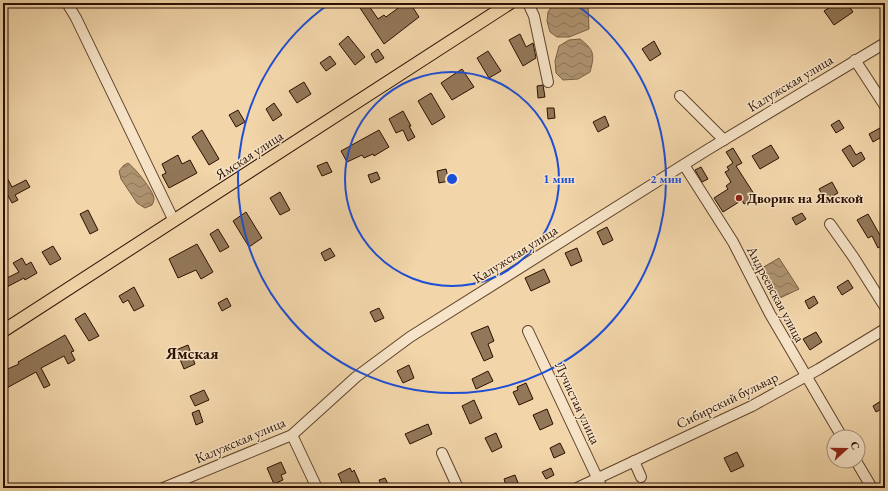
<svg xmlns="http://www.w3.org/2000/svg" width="888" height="491" font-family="'EB Garamond',serif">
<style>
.water{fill:url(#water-waves);stroke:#7a5f43}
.building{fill:#927758;stroke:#2b1000}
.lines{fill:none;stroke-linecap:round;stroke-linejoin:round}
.minor-casing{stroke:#5d422a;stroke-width:12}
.major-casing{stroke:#2b1000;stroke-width:14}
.minor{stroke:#f7e4c8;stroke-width:10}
.major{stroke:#f2d6aa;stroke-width:12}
.ring{fill:none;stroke:#1d4ed8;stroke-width:2}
.poi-dot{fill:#8f2418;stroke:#f7e4c8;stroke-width:1.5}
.labels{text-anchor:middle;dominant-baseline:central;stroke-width:3;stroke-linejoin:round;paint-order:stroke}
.street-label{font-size:14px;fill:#2b1000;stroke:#f7e4c8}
.poi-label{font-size:14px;font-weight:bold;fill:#2b1000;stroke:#f7e4c8;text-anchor:start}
.quarter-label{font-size:16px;font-weight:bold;fill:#2b1000;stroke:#f7e4c8}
.centre{fill:#1d4ed8;stroke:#f7e4c8;stroke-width:2}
.ring-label{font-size:12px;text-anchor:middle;font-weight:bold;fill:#1d4ed8;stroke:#f7e4c8;stroke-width:3;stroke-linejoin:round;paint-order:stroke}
</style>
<defs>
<pattern id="water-waves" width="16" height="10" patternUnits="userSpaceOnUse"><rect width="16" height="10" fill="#ae9370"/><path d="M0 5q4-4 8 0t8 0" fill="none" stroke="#8e775a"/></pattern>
</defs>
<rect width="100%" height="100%" fill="#f2d6aa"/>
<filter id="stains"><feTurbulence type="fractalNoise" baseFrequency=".005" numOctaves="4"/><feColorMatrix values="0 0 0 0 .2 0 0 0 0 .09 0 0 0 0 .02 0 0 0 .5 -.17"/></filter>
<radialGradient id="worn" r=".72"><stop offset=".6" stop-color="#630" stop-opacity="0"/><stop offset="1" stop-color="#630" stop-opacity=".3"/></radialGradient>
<g class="water">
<polygon points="554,3 588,3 589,29 569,37 557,37 550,32 547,21 548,12"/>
<path d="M 580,39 C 594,50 595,54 590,72 L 578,79 L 563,80 L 556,73 L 555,61 L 559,46 L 569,40 Z"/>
<path d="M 128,163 C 135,168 154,191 154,199 C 154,200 153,204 152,205 L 145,208 L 137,203 L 121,179 L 119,171 L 124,165 Z"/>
<polygon points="779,258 799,289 780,298 762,268"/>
</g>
<g class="building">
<polygon points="367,3 378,19 384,15 386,17 405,3 410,3 419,17 384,44 360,8"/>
<polygon points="836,3 847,3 853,12 834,25 824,11"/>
<polygon points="520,34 526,47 533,43 536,58 523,66 509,40"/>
<polygon points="348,36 365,57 355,65 339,44"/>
<polygon points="654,41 661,54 650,61 642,49"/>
<polygon points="378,49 384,58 376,63 371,54"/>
<polygon points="488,51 501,71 489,78 477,58"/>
<polygon points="330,56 336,64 326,71 320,63"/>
<polygon points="462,69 474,87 452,100 441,83"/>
<polygon points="304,82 311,94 297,103 289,91"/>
<polygon points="543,85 545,97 538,98 537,86"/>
<polygon points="431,93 445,117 432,125 418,101"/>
<polygon points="274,103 282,115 273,121 266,109"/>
<polygon points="547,108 554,108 555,118 548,119"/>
<polygon points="238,110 245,122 236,127 229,115"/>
<polygon points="403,111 411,126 409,126 415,137 408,141 403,130 396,133 389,119"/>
<polygon points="605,116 609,126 598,132 593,122"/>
<polygon points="839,120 844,128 836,133 831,125"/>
<polygon points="880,128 885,135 873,142 869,134"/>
<polygon points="202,130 219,159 209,165 192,137"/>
<polygon points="379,130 389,147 374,156 373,154 364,158 362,155 347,162 341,151"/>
<polygon points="771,145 779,158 760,169 752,156"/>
<polygon points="850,145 856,155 861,152 865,159 853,167 842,150"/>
<polygon points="733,148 742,163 736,166 756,197 744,204 742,200 723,212 714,198 728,189 726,186 731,182 725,172 729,170 727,167 733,163 726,152"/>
<polygon points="178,155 182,164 190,160 197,173 169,188 162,175 166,173 162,164"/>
<polygon points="327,162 332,172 322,176 317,166"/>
<polygon points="701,167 708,179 702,182 695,170"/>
<polygon points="446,169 449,181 439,183 437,171"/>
<polygon points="3,170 12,187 26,180 30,187 15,195 18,200 12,203 3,186"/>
<polygon points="377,172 380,179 371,183 368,175"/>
<polygon points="832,182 838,193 825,200 819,189"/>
<polygon points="280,192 290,210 280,215 270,198"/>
<polygon points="88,210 98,230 90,234 80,214"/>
<polygon points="246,212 262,238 249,247 233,221"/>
<polygon points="802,213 806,219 796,225 792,218"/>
<polygon points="868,214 885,244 878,248 872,236 868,238 857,220"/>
<polygon points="607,227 613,240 603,245 597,232"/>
<polygon points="218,229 229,247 220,252 210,234"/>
<polygon points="197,244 213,272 201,279 196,270 178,278 169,259"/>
<polygon points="53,246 61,259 50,265 42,252"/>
<polygon points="330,248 335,256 325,261 321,253"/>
<polygon points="577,248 582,261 571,266 565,253"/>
<polygon points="22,258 26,265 31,262 37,273 25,280 24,278 3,289 3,280 19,272 13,263"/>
<polygon points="544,269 550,282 531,291 525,278"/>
<polygon points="848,280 853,288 842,295 837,287"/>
<polygon points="134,287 144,306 134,311 128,300 123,303 119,296"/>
<polygon points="814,296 818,303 809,309 805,301"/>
<polygon points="227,298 231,306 222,311 218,303"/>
<polygon points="379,308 384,318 375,322 370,312"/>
<polygon points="85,313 99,336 89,341 75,319"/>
<polygon points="488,326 494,341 488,344 493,357 484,361 471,333"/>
<polygon points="816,332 822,342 810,350 803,339"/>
<polygon points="65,335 74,351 71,352 75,360 68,364 64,356 41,368 50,385 44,388 36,372 3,390 3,371 19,364 18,362"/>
<polygon points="188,345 195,364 184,369 176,350"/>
<polygon points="409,365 414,378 403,383 397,371"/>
<polygon points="488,371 493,381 476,389 472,379"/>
<polygon points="526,383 533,399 519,405 513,392 518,390 517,387"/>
<polygon points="204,390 209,400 195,406 190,396"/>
<polygon points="474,400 482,418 470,424 462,406"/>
<polygon points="881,401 885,407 876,412 873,406"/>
<polygon points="547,409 553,424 540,430 533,415"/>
<polygon points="199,410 203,422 196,425 192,413"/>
<polygon points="428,424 432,434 410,444 405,434"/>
<polygon points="496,433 502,447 492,452 485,438"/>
<polygon points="560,443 565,453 554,458 550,448"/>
<polygon points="737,452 744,466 731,472 724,458"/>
<polygon points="281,462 286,473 281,475 283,480 274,484 267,468"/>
<polygon points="350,468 352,472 354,470 362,488 344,488 338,474"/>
<polygon points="551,468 554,475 546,479 542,472"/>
<polygon points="515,475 520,488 507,488 504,479"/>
<polygon points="385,478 388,484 382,487 379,480"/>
</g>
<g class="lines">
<g class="minor-casing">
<g id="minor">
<polyline points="67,3 76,18 174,221"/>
<polyline points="528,3 534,16 548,82"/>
<polyline points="855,60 885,106"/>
<polyline points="680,96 724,140"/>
<polyline points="684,165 733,242 770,314 842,437"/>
<polyline points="830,224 854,258 885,307"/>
<polyline points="528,331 602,488"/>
<polyline points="292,435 317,488"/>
<polyline points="442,453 458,488"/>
<polyline points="634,461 641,477"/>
<polyline points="856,461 872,488"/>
<polyline points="163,488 292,435 356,377 410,337 707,150 885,43"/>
<polyline points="577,488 752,406 819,369 885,329"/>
</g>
</g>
<g class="major-casing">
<polyline id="major" points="3,331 510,3"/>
</g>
<use href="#minor" class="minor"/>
<use href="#major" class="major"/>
</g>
<g class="ring">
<circle cx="452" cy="179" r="107"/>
<path d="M575 4A214 214 0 1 1 329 4"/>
</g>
<circle class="poi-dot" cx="739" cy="198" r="4"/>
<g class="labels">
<g class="street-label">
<text transform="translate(790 83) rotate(-31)">Калужская улица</text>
<text transform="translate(249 155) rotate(-33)">Ямская улица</text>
<text transform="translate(515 254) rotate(-32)">Калужская улица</text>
<text transform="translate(776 294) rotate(62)">Андреевская улица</text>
<text transform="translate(727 400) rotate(-26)">Сибирский бульвар</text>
<text transform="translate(578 403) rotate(65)">Лучистая улица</text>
<text transform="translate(240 440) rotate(-23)">Калужская улица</text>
</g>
<g class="poi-label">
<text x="747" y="198">Дворик на Ямской</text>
</g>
<g class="quarter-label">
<text x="192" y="353">Ямская</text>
</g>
</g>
<circle cx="452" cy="179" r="6" class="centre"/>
<g class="ring-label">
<text x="559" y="183">1 мин</text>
<text x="666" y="183">2 мин</text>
</g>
<rect width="888" height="491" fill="none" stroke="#f2d6aa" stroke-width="16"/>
<rect x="4" y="4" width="880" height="483" fill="none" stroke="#2b1000" stroke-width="2"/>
<rect x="8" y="8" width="872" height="475" fill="none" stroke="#2b1000"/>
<g transform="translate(846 449) rotate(69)"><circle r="19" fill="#f7e4c8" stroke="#a58f78"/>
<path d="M0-3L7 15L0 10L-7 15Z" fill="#8f2418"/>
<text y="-6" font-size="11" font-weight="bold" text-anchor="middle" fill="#2b1000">С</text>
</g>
<rect width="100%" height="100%" filter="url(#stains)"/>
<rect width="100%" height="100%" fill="url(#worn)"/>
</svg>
